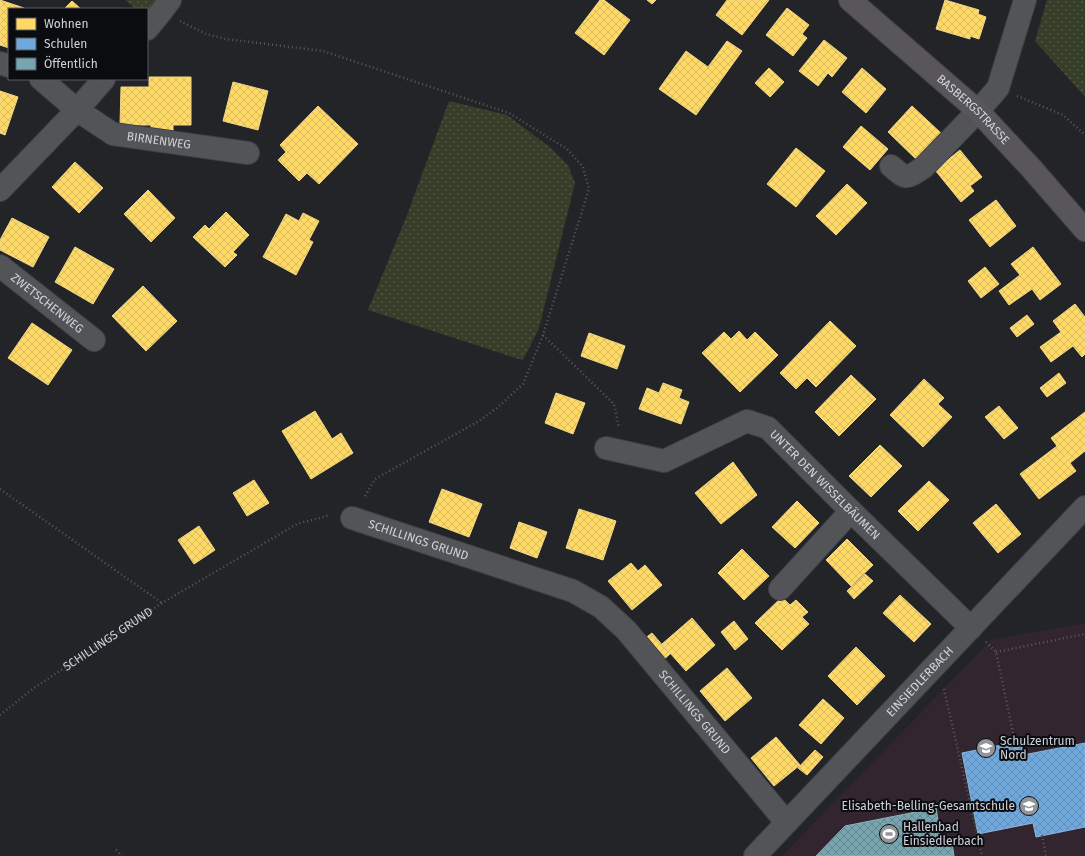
<svg xmlns="http://www.w3.org/2000/svg" width="1085" height="856" font-family="'Fira Sans',sans-serif">
<style>
.education{fill:#32252f}
.park{fill:url(#park-dots)}
.homes{fill:url(#homes-cross-hatch);stroke:#f1d788}
.schools{fill:url(#schools-cross-hatch);stroke:#8cb5db}
.public{fill:url(#public-cross-hatch);stroke:#91b2bb}
.lines{fill:none;stroke-linecap:round;stroke-linejoin:round}
.minor-casing{stroke:#3f4045;stroke-width:24}
.major-casing{stroke:#3f4045;stroke-width:24}
.path{stroke:#585a5d;stroke-width:2.5;stroke-dasharray:1 3;stroke-linecap:butt}
.minor{stroke:#525458;stroke-width:22}
.major{stroke:#59565b;stroke-width:22}
.labels{text-anchor:middle;dominant-baseline:central;stroke-width:4;stroke-linejoin:round;paint-order:stroke}
.street-label{font-size:12px;fill:#cfd2d8;stroke:#0a0c10}
.poi-label{font-size:12px;fill:#cfd2d8;stroke:#0a0c10;text-anchor:start}
</style>
<defs>
<pattern id="park-dots" width="8" height="8" patternUnits="userSpaceOnUse"><rect width="8" height="8" fill="#363d28"/><path d="M2 2h.1M6 6h.1" fill="none" stroke="#525846" stroke-width="1.8" stroke-linecap="round"/></pattern>
<pattern id="homes-cross-hatch" width="8" height="8" patternUnits="userSpaceOnUse"><rect width="8" height="8" fill="#ffd966"/><path d="M0 0l8 8M0 8l8-8" fill="none" stroke="#d8ba5f"/></pattern>
<pattern id="schools-cross-hatch" width="8" height="8" patternUnits="userSpaceOnUse"><rect width="8" height="8" fill="#6fa8dc"/><path d="M0 0l8 8M0 8l8-8" fill="none" stroke="#638eb5"/></pattern>
<pattern id="public-cross-hatch" width="8" height="8" patternUnits="userSpaceOnUse"><rect width="8" height="8" fill="#76a5af"/><path d="M0 0l8 8M0 8l8-8" fill="none" stroke="#65868e"/></pattern>
</defs>
<rect width="100%" height="100%" fill="#222428"/>
<polygon class="education" points="1085,623 1085,856 782,856 991,640"/>
<g class="park">
<polygon points="125,0 158,0 147,14 147,9 136,9"/>
<polygon points="1047,0 1085,0 1085,97 1035,41"/>
<polygon points="449,101 507,115 551,148 568,165 575,183 539,328 523,360 512,357 368,310 407,215"/>
</g>
<g class="homes">
<polygon points="0,0 24,8 24,9 9,9 9,48 0,45"/>
<polygon points="600,0 604,0 630,20 604,55 575,33"/>
<polygon points="647,0 656,0 652,4"/>
<polygon points="727,0 769,0 742,35 716,15"/>
<polygon points="945,0 979,10 978,14 986,17 979,39 970,36 970,39 936,29"/>
<polygon points="72,1 81,9 64,9"/>
<polygon points="787,8 809,25 802,34 807,38 793,56 766,35"/>
<polygon points="824,40 847,58 832,77 828,73 818,86 799,71"/>
<polygon points="727,41 742,51 696,115 659,89 686,51 708,67"/>
<polygon points="769,68 784,82 770,97 755,83"/>
<polygon points="862,68 886,89 866,113 842,92"/>
<polygon points="149,77 191,77 191,125 173,125 173,132 151,131 151,125 120,125 121,87 149,87"/>
<polygon points="233,82 268,91 258,130 223,121"/>
<polygon points="0,91 18,97 5,135 0,133"/>
<polygon points="318,106 358,144 319,184 307,173 299,181 278,160 286,152 280,145"/>
<polygon points="912,106 943,135 918,161 888,132"/>
<polygon points="861,126 888,149 870,170 843,147"/>
<polygon points="796,148 825,171 796,207 767,184"/>
<polygon points="960,150 982,177 970,186 974,191 961,202 935,170"/>
<polygon points="75,162 103,188 79,213 52,187"/>
<polygon points="847,184 867,203 836,235 816,216"/>
<polygon points="148,190 175,218 151,242 124,214"/>
<polygon points="996,200 1016,226 990,247 969,220"/>
<polygon points="226,212 249,235 233,252 237,255 225,267 193,237 205,225 209,229"/>
<polygon points="303,213 319,221 309,240 313,242 296,275 263,257 286,214 299,221"/>
<polygon points="12,218 49,237 33,267 0,250 0,240"/>
<polygon points="75,247 114,269 93,304 55,282"/>
<polygon points="1033,247 1061,284 1040,300 1032,289 1009,305 999,291 1020,275 1011,264"/>
<polygon points="985,267 999,284 981,298 968,281"/>
<polygon points="143,286 177,321 146,351 112,316"/>
<polygon points="1075,304 1085,317 1085,354 1082,357 1073,346 1051,362 1040,347 1061,332 1053,321"/>
<polygon points="1027,315 1034,324 1017,337 1010,328"/>
<polygon points="830,321 856,346 816,387 807,378 796,389 780,373"/>
<polygon points="32,323 72,350 48,385 8,358"/>
<polygon points="739,331 747,340 755,332 778,355 740,392 702,353 724,332 731,339"/>
<polygon points="589,333 625,346 617,369 581,356"/>
<polygon points="1059,373 1066,383 1047,397 1040,388"/>
<polygon points="851,375 876,399 839,436 815,412"/>
<polygon points="924,379 944,398 938,404 952,417 923,447 890,415"/>
<polygon points="663,383 682,390 679,398 689,402 681,424 639,409 647,388 659,393"/>
<polygon points="556,393 585,403 573,434 545,423"/>
<polygon points="999,406 1018,428 1004,439 985,417"/>
<polygon points="315,411 332,439 341,433 353,453 311,479 282,431"/>
<polygon points="1085,412 1085,451 1070,463 1051,438"/>
<polygon points="880,445 902,466 871,497 849,476"/>
<polygon points="1057,446 1076,471 1039,499 1020,474"/>
<polygon points="733,462 757,495 721,524 695,493"/>
<polygon points="254,480 269,503 247,516 233,493"/>
<polygon points="929,481 949,500 918,531 898,511"/>
<polygon points="442,489 482,504 469,537 429,522"/>
<polygon points="797,501 819,523 795,548 772,527"/>
<polygon points="996,504 1021,534 998,553 973,523"/>
<polygon points="579,509 616,521 603,560 566,548"/>
<polygon points="519,522 547,532 537,558 510,548"/>
<polygon points="199,526 215,550 194,564 178,540"/>
<polygon points="847,539 873,565 851,586 826,560"/>
<polygon points="742,549 769,576 744,600 718,573"/>
<polygon points="631,563 638,571 645,565 662,585 632,610 608,581"/>
<polygon points="865,574 873,581 854,599 847,591"/>
<polygon points="900,595 931,624 914,642 883,613"/>
<polygon points="782,597 790,605 796,600 808,612 802,617 809,624 782,650 755,623"/>
<polygon points="692,618 715,645 686,671 662,644"/>
<polygon points="734,621 748,639 735,650 721,632"/>
<polygon points="652,633 670,654 662,661 644,639"/>
<polygon points="856,647 885,676 857,705 828,676"/>
<polygon points="727,668 752,698 725,721 700,691"/>
<polygon points="823,699 844,718 821,744 799,725"/>
<polygon points="776,737 800,765 774,786 751,758"/>
<polygon points="815,750 823,757 807,775 798,768"/>
</g>
<polygon class="schools" points="1021,741 1023,755 1085,743 1085,827 1036,837 1033,823 978,834 962,753"/>
<polygon class="public" points="936,808 942,845 952,843 954,856 816,856 845,826"/>
<g class="lines">
<g class="minor-casing">
<g id="minor">
<polyline points="147,29 161,12 170,0"/>
<polyline points="0,63 9,66"/>
<path id="s2" d="M 41,79 L 77,110 L 113,134 L 248,153"/>
<path d="M 891,166 C 907,180 906,179 924,167 L 978,111 L 998,88 L 1025,0"/>
<polyline points="0,190 77,110 104,79"/>
<path id="s3" d="M 0,266 L 94,340"/>
<path id="s4" d="M 606,448 L 664,461 L 747,421 L 768,428 L 851,511 L 971,628"/>
<path id="s5" d="M 352,518 L 573,591 L 601,607 L 626,630 L 786,822"/>
<polyline points="780,589 851,511"/>
<path id="s6" d="M 755,856 L 1085,507"/>
</g>
</g>
<g class="major-casing">
<g id="major">
<path id="s7" d="M 850,0 L 978,111 L 1031,168 L 1085,230"/>
</g>
</g>
<g class="path">
<polyline points="180,21 206,34 226,39 323,51 509,113 567,149 583,167 589,189 543,335 523,384 497,408 479,421 375,479 364,498"/>
<polyline points="1017,96 1063,115 1085,135"/>
<polyline points="543,335 614,404 619,428"/>
<polyline points="0,489 162,603"/>
<polyline points="986,642 996,652 1015,742"/>
<polyline points="996,652 1085,634"/>
<polyline points="944,689 982,856"/>
<path id="s1" d="M 0,715 L 34,688 L 162,603 L 297,524 L 327,516 L 330,516"/>
<polyline points="1042,835 1046,856"/>
<polyline points="116,850 122,856"/>
</g>
<use href="#minor" class="minor"/>
<use href="#major" class="major"/>
</g>
<defs>
<g id="school-disc" transform="scale(1)"><circle r="9.5" fill="#92959a" stroke="#0a0c10"/><path d="M0-5L7-2L0 1L-7-2ZM-4 1L0 2.5L4 1V4Q0 6-4 4Z" fill="#fff"/></g>
<g id="stadium-disc" transform="scale(1)"><circle r="9.5" fill="#92959a" stroke="#0a0c10"/><path d="M0-5a6.5 5 0 1 0 0 10a6.5 5 0 1 0 0-10ZM-3.5-1.8h7v3.6h-7Z" fill="#fff"/></g>
</defs>
<g fill-rule="evenodd">
<use href="#school-disc" x="986" y="748"/>
<use href="#school-disc" x="1029" y="806"/>
<use href="#stadium-disc" x="889" y="834"/>
</g>
<g class="labels">
<g class="street-label">
<text stroke="none"><textPath href="#s7" startOffset="165">BASBERGSTRASSE</textPath></text>
<text stroke="none"><textPath href="#s2" startOffset="137">BIRNENWEG</textPath></text>
<text stroke="none"><textPath href="#s3" startOffset="60">ZWETSCHENWEG</textPath></text>
<text stroke="none"><textPath href="#s4" startOffset="254">UNTER DEN WISSELBÄUMEN</textPath></text>
<text stroke="none"><textPath href="#s5" startOffset="70">SCHILLINGS GRUND</textPath></text>
<text stroke="none"><textPath href="#s1" startOffset="132">SCHILLINGS GRUND</textPath></text>
<text stroke="none"><textPath href="#s6" startOffset="240">EINSIEDLERBACH</textPath></text>
<text stroke="none"><textPath href="#s5" startOffset="406">SCHILLINGS GRUND</textPath></text>
</g>
<g class="poi-label">
<text x="1000" y="741">Schulzentrum<tspan x="1000" dy="14">Nord</tspan></text>
<text x="1015" y="806" text-anchor="end">Elisabeth-Belling-Gesamtschule</text>
<text x="903" y="827">Hallenbad<tspan x="903" dy="14">Einsiedlerbach</tspan></text>
</g>
</g>
<rect x="8" y="8" width="140" height="72" fill="#0a0c10" stroke="#595b60"/>
<rect x="16" y="18" width="20" height="12" fill="#ffd966" stroke="#595b60"/>
<text x="44" y="28" font-size="12" fill="#cfd2d8">Wohnen</text>
<rect x="16" y="38" width="20" height="12" fill="#6fa8dc" stroke="#595b60"/>
<text x="44" y="48" font-size="12" fill="#cfd2d8">Schulen</text>
<rect x="16" y="58" width="20" height="12" fill="#76a5af" stroke="#595b60"/>
<text x="44" y="68" font-size="12" fill="#cfd2d8">Öffentlich</text>
</svg>
